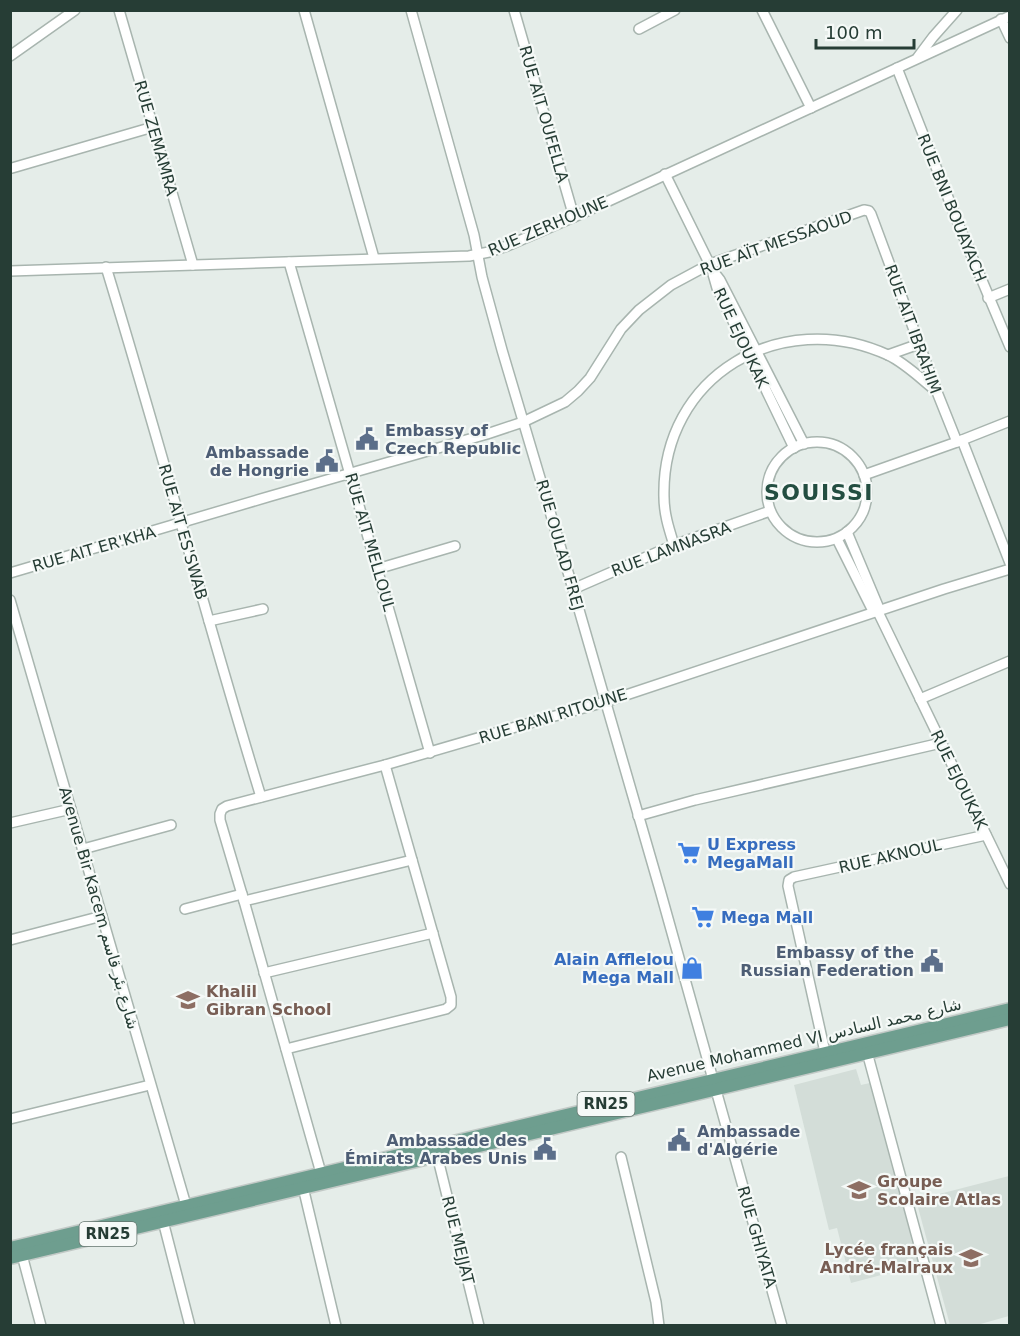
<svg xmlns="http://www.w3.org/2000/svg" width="1020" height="1336" font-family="'DejaVu Sans',Vazirmatn,sans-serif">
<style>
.built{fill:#d3ddd8}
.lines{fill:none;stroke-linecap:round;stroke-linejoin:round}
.minor-casing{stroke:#a8b5af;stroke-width:12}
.major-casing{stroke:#c2c9c6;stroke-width:15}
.minor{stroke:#fff;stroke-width:9}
.major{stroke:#6e9e8f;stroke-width:12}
.labels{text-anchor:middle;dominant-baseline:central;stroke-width:4.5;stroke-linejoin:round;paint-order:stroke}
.shield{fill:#f5f9f7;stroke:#64756f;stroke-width:1.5}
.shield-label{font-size:15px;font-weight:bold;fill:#263d35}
.street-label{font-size:16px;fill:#263d35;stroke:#f5f9f7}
.service-label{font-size:16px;font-weight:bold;fill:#4e5e75;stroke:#f5f9f7;text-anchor:end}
.shop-label{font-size:16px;font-weight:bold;fill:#366cbe;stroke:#f5f9f7;text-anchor:start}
.education-label{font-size:16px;font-weight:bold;fill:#785e54;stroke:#f5f9f7;text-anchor:start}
.district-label{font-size:22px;font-weight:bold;letter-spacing:1.5px;fill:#234e41;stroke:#f5f9f7}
</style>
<rect width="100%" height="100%" fill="#e5ede9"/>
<g class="built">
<polygon points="856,1069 861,1085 870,1083 919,1265 851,1283 837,1228 829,1230 794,1085"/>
<polygon points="1009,1176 1009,1316 977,1325 950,1325 916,1200"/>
</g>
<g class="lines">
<g class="minor-casing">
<g id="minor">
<polyline points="119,10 193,265"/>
<polyline points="304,10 374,258"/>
<polyline points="411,10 474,235 482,277 502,350 573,589 660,890 782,1326"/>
<polyline points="514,10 574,217"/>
<polyline points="762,10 811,108"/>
<polyline points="1001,19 1010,38"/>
<polyline points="639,29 675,10"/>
<polyline points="10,56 75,10"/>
<polyline points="918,57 933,37 957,10"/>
<polyline points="897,68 960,228 1010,347"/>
<polyline points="12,168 153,127"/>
<polyline points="665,174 713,271 720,280 804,444"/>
<polyline points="289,262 430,753"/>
<path d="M 106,267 C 160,443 207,621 261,797"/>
<polyline points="10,271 469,256 489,252 507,246 574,217 1010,16"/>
<polyline points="713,274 717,288 794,448"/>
<polyline points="988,298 1010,289"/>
<polyline points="888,355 919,344"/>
<polyline points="962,440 1010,563"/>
<circle cx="817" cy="492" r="50"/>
<polyline points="864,475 957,442 1010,421"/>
<polyline points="847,532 878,606 878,612 1010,884"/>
<polyline points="837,539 871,607 878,612"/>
<path d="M 674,545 C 669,529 664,514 664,497 C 661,376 781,306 888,355 C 905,363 920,378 935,390"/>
<polyline points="377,569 455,546"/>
<polyline points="10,573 271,496 487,434 523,422 565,402 578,391 590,378 621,329 639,310 671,285 710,264 864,210 869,211 871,214 937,392 957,442"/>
<polyline points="573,589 674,545 770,511"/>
<polyline points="10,600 188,1212"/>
<polyline points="209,621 263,609"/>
<polyline points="920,699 1010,661"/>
<polyline points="638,816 695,800 941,743"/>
<polyline points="10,823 71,809"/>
<polyline points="83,849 171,825"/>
<polyline points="244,901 412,860"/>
<polyline points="185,909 242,894"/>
<polyline points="10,940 102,916"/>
<polyline points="264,973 433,933"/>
<polyline points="286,1049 446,1009 451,1005 451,997 385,765"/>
<polyline points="825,1052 788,886 789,880 794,877 986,835"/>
<polyline points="867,1052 941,1326"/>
<polyline points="10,1119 150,1085"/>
<polyline points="437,1155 479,1326"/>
<polyline points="621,1157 656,1302 659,1326"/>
<polyline points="321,1173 244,901 220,820 220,814 222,809 227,806 385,765 519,726 605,702 944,589 1010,569"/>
<polyline points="303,1187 336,1326"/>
<polyline points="163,1221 190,1326"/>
<polyline points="22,1255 41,1326"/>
</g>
</g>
<g class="major-casing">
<g id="major">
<polyline points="10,1248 1010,1009"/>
<polyline points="10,1258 1010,1019"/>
</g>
</g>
<use href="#minor" class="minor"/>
<use href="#major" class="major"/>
</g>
<defs>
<g id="civic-bare" transform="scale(1.8)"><path d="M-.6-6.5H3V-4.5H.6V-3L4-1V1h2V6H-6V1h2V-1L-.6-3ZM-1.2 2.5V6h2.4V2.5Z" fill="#5c6f8a" stroke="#f5f9f7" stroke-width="2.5" paint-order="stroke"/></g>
<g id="supermarket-bare" transform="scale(1.8)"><path d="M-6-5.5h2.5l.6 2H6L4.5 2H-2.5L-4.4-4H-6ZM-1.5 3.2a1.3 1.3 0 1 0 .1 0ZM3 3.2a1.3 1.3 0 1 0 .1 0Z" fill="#3f7fe0" stroke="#f5f9f7" stroke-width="2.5" paint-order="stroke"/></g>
<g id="shop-bare" transform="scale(1.8)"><path d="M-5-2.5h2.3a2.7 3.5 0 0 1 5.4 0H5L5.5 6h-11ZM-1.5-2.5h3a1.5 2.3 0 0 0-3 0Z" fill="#3f7fe0" stroke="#f5f9f7" stroke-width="2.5" paint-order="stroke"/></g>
<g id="school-bare" transform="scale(1.8)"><path d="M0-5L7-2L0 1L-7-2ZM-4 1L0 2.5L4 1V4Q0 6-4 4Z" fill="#8d6e63" stroke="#f5f9f7" stroke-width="2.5" paint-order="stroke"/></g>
</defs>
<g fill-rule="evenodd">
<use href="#civic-bare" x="367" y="439"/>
<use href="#civic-bare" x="327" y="461"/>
<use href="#supermarket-bare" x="689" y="853"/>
<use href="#supermarket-bare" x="703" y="917"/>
<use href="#civic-bare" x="932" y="961"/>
<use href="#shop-bare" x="692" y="968"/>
<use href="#school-bare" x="188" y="1000"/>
<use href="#civic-bare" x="679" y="1140"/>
<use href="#civic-bare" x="545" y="1149"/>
<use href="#school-bare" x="859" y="1190"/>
<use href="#school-bare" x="971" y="1258"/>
</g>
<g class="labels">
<g class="shield">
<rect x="577.5" y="1092" width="57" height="24" rx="4.5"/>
<rect x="79.5" y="1222" width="57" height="24" rx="4.5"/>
</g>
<g class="shield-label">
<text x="606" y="1104">RN25</text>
<text x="108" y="1234">RN25</text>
</g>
<g class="street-label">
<text transform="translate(544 114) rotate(74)">RUE AIT OUFELLA</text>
<text transform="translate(156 138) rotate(74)">RUE ZEMAMRA</text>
<text transform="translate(952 208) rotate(68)">RUE BNI BOUAYACH</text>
<text transform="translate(548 226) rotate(-23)">RUE ZERHOUNE</text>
<text transform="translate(776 243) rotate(-20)">RUE AÏT MESSAOUD</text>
<text transform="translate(913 329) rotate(70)">RUE AIT IBRAHIM</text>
<text transform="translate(741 338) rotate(65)">RUE EJOUKAK</text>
<text transform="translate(183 532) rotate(74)">RUE AIT ES'SWAB</text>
<text transform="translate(370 542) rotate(74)">RUE AIT MELLOUL</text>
<text transform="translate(560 545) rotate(74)">RUE OULAD FREJ</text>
<text transform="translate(94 549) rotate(-16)">RUE AIT ER'KHA</text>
<text transform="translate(671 549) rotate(-21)">RUE LAMNASRA</text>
<text transform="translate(553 716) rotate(-17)">RUE BANI RITOUNE</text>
<text transform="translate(959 780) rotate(64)">RUE EJOUKAK</text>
<text transform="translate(890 856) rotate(-13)">RUE AKNOUL</text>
<text transform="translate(99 908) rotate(74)">Avenue Bir Kacem شارع بئر قاسم</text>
<text transform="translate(804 1040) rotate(-13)">Avenue Mohammed VI شارع محمد السادس</text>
<text transform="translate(757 1237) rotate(74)">RUE GHIYATA</text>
<text transform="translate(458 1240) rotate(76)">RUE MEJJAT</text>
</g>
<g class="service-label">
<text x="385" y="430" text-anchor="start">Embassy of<tspan x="385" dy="18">Czech Republic</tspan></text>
<text x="309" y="452">Ambassade<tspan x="309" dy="18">de Hongrie</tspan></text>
<text x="914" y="952">Embassy of the<tspan x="914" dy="18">Russian Federation</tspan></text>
<text x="697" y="1131" text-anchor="start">Ambassade<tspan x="697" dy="18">d'Algérie</tspan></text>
<text x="527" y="1140">Ambassade des<tspan x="527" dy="18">Émirats Arabes Unis</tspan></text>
</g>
<g class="shop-label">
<text x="707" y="844">U Express<tspan x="707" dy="18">MegaMall</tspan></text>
<text x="721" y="917">Mega Mall</text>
<text x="674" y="959" text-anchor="end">Alain Afflelou<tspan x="674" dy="18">Mega Mall</tspan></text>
</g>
<g class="education-label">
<text x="206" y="991">Khalil<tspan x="206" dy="18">Gibran School</tspan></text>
<text x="877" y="1181">Groupe<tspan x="877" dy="18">Scolaire Atlas</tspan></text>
<text x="953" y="1249" text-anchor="end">Lycée français<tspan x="953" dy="18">André-Malraux</tspan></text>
</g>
<g class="district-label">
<text x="819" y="492">SOUISSI</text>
</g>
</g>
<rect width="1020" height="1336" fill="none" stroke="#263d35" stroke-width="24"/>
<path d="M816 39v9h98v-9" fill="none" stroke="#263d35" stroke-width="3"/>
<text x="825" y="39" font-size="18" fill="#263d35" stroke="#f5f9f7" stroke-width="4.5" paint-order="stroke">100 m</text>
</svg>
